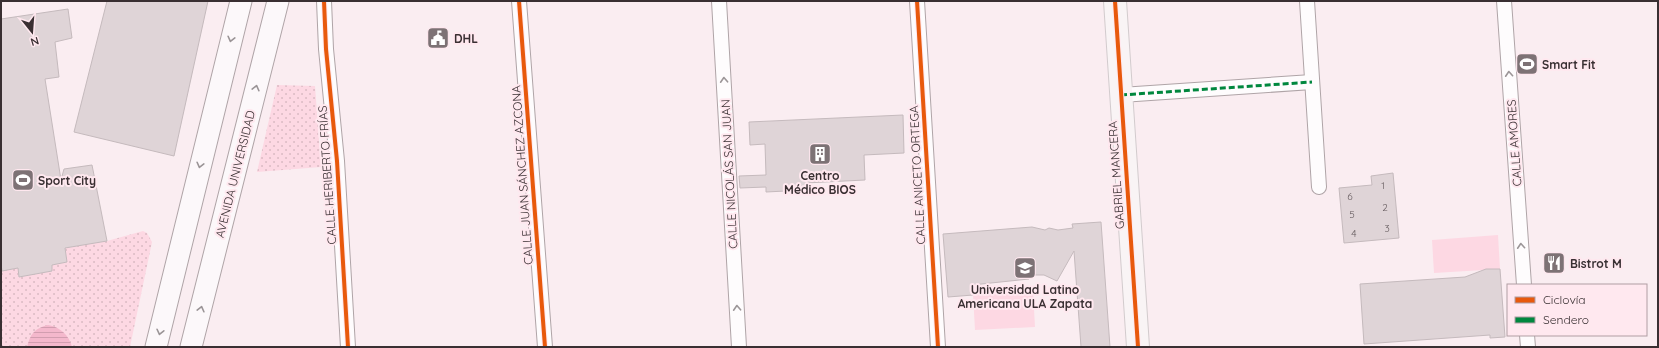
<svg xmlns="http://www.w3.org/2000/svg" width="1659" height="348" font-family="Quicksand,sans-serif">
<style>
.grass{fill:url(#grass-dots)}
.pitch{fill:#fdd8e3}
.water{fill:url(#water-rules)}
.building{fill:#dfd4d7;stroke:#c5babd}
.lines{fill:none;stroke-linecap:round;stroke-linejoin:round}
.street-casing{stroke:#afa4a7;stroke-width:16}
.secondary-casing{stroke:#afa4a7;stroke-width:23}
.primary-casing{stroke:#d2cbcd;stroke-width:24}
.street{stroke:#fefcfd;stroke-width:14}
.secondary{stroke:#fcf8fa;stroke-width:21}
.primary{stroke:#f9f4f5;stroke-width:22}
.quiet{stroke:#00873e;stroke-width:3;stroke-dasharray:6 3;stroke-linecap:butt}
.cycleway-casing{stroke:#ffe8ef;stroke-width:6}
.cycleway{stroke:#e8590c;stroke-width:4}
.oneway{stroke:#9a9496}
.oneway2{stroke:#9c9698}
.labels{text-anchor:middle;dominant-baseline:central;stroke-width:4;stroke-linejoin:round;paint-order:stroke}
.number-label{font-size:10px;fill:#655b5e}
.poi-label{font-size:12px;font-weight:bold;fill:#392f32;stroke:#ffe8ef;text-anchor:start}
.street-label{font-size:12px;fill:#392f32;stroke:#ffe8ef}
</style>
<defs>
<pattern id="grass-dots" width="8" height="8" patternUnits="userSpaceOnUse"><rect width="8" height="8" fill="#fdd8e3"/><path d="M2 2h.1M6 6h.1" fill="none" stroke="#dabac3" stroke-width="1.8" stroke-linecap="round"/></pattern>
<pattern id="water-rules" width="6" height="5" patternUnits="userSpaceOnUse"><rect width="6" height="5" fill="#f4b8cc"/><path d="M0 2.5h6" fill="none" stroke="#d29eb0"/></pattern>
</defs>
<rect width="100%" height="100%" fill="#faedf1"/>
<g class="grass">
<polygon points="277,85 315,86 321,167 257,172"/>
<polygon points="143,231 147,233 152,242 130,347 1,347 1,264 2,271 18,268 19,277 52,271 52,265 67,262 65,248 107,241"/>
</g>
<g class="pitch">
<polygon points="1498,235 1500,269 1434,273 1432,240"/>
<polygon points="1033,291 1035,327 975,330 973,295"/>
</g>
<path class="water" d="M 48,325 C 60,327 69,335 72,347 L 27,347 C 30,334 35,328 48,325 Z"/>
<g class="building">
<polygon points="107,1 208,1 174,156 74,132"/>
<polygon points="68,9 72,38 55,42 59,77 45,79 61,180 64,169 92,165 107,241 65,248 67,262 52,265 52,271 19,277 18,268 2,271 1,264 1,19"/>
<polygon points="903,115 904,153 864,155 865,180 805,183 805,190 766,192 766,187 740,188 739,176 766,175 765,144 750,145 749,122"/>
<polygon points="1393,173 1399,238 1344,243 1339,188 1372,185 1371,176"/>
<polygon points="1101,222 1110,347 1081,347 1074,251 1057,281 1044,275 1028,275 1029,279 972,285 973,295 948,297 943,234 1032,227 1045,230 1049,228 1058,230 1073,228 1072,224"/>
<polygon points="1486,269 1500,269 1505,337 1490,338 1490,335 1364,344 1360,284 1465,277"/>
</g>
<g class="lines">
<g class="street-casing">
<g id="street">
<polyline points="324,1 326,49 337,161 348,347"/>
<polyline points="519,1 545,347"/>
<polyline points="719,1 739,347"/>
<polyline points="917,1 938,347"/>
<polyline points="1307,1 1319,187"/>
<polyline points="1504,1 1524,285"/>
<polyline points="1121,95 1312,82"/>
<polyline points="1527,335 1528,347"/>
</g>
</g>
<g class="secondary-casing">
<g id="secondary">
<polyline points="156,347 241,1"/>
<polyline points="191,347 278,1"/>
</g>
</g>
<g class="primary-casing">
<polyline id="primary" points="1115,1 1138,347"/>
</g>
<use href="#street" class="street"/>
<use href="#secondary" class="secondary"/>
<use href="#primary" class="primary"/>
<polyline class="quiet" points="1121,95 1312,82"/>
<g class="cycleway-casing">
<g id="cycleway">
<polyline points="324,1 326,49 337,161 348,347"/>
<polyline points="519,1 545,347"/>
<polyline points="917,1 938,347"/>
<polyline points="1115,1 1138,347"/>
</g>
</g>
<use href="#cycleway" class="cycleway"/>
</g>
<defs><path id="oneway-chevron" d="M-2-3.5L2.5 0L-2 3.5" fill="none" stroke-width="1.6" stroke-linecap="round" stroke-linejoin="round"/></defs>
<g class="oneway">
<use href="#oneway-chevron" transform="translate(231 39) rotate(104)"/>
<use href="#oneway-chevron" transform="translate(256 88) rotate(-76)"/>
<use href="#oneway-chevron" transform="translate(200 165) rotate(104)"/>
<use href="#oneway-chevron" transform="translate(201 309) rotate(-76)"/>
<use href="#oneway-chevron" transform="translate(160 332) rotate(103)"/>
</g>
<g class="oneway2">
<use href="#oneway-chevron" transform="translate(1509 74) rotate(-94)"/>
<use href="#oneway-chevron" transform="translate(724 80) rotate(-93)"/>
<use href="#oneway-chevron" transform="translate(1521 246) rotate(-94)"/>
<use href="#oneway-chevron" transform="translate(737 308) rotate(-93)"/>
</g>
<defs>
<g id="civic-square" transform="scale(1.15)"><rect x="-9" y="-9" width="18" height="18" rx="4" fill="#7d7275" stroke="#ffe8ef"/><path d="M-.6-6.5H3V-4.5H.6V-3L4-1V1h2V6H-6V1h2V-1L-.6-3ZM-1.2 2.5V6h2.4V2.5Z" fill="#fff"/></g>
<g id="stadium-square" transform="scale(1.15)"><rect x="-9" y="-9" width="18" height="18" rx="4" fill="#7d7275" stroke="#ffe8ef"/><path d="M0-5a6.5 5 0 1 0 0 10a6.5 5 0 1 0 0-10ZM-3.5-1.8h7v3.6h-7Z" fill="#fff"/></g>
<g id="building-square" transform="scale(1.15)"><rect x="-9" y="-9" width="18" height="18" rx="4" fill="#7d7275" stroke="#ffe8ef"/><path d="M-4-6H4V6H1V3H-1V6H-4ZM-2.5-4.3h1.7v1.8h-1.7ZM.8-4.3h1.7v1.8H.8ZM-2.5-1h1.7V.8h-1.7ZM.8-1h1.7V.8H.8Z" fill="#fff"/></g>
<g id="restaurant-square" transform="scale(1.15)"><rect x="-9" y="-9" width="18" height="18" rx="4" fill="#7d7275" stroke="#ffe8ef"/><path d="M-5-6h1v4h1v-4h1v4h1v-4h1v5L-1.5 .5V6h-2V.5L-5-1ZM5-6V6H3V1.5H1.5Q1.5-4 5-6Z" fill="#fff"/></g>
<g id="university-square" transform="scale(1.15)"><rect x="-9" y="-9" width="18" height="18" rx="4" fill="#7d7275" stroke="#ffe8ef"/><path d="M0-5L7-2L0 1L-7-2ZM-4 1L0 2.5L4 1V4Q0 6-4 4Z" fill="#fff"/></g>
</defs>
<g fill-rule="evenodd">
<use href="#civic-square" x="438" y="38"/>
<use href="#stadium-square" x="1527" y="64"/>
<use href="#building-square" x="820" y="154"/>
<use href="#stadium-square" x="23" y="180"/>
<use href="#restaurant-square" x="1554" y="263"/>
<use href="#university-square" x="1025" y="268"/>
</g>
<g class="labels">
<g class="number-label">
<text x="1383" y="185">1</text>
<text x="1350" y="196">6</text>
<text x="1385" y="207">2</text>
<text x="1352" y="214">5</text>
<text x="1387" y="228">3</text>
<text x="1354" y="233">4</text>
</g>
<g class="poi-label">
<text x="454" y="38">DHL</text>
<text x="1542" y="64">Smart Fit</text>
<text x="820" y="175" text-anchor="middle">Centro<tspan x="820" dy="14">Médico BIOS</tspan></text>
<text x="38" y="180">Sport City</text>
<text x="1570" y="263">Bistrot M</text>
<text x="1025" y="289" text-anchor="middle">Universidad Latino<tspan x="1025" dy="14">Americana ULA Zapata</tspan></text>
</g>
<g class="street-label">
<text transform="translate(1514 143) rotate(-94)">CALLE AMORES</text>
<text transform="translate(235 174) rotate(-76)">AVENIDA UNIVERSIDAD</text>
<text transform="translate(729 174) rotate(-93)">CALLE NICOLÁS SAN JUAN</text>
<text transform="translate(327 175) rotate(-94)">CALLE HERIBERTO FRÍAS</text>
<text transform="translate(522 175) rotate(-94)">CALLE JUAN SÁNCHEZ AZCONA</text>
<text transform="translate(917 175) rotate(-93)">CALLE ANICETO ORTEGA</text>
<text transform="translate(1116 175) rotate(-94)">GABRIEL MANCERA</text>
</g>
</g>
<rect width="1659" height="348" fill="none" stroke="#392f32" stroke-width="4"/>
<rect x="1507" y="284" width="140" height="52" fill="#ffe8ef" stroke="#b09ea3"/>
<rect x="1515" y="297" width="20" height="6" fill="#e8590c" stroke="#b09ea3"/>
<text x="1543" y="304" font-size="12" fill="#392f32">Ciclovía</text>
<rect x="1515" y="317" width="20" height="6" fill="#00873e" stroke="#b09ea3"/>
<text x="1543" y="324" font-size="12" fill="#392f32">Sendero</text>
<g transform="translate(32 32) rotate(163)" stroke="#ffe8ef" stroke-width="3" paint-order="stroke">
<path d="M0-3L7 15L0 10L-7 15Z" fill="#392f32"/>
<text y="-6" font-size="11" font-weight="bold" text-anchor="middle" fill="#392f32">N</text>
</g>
</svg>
